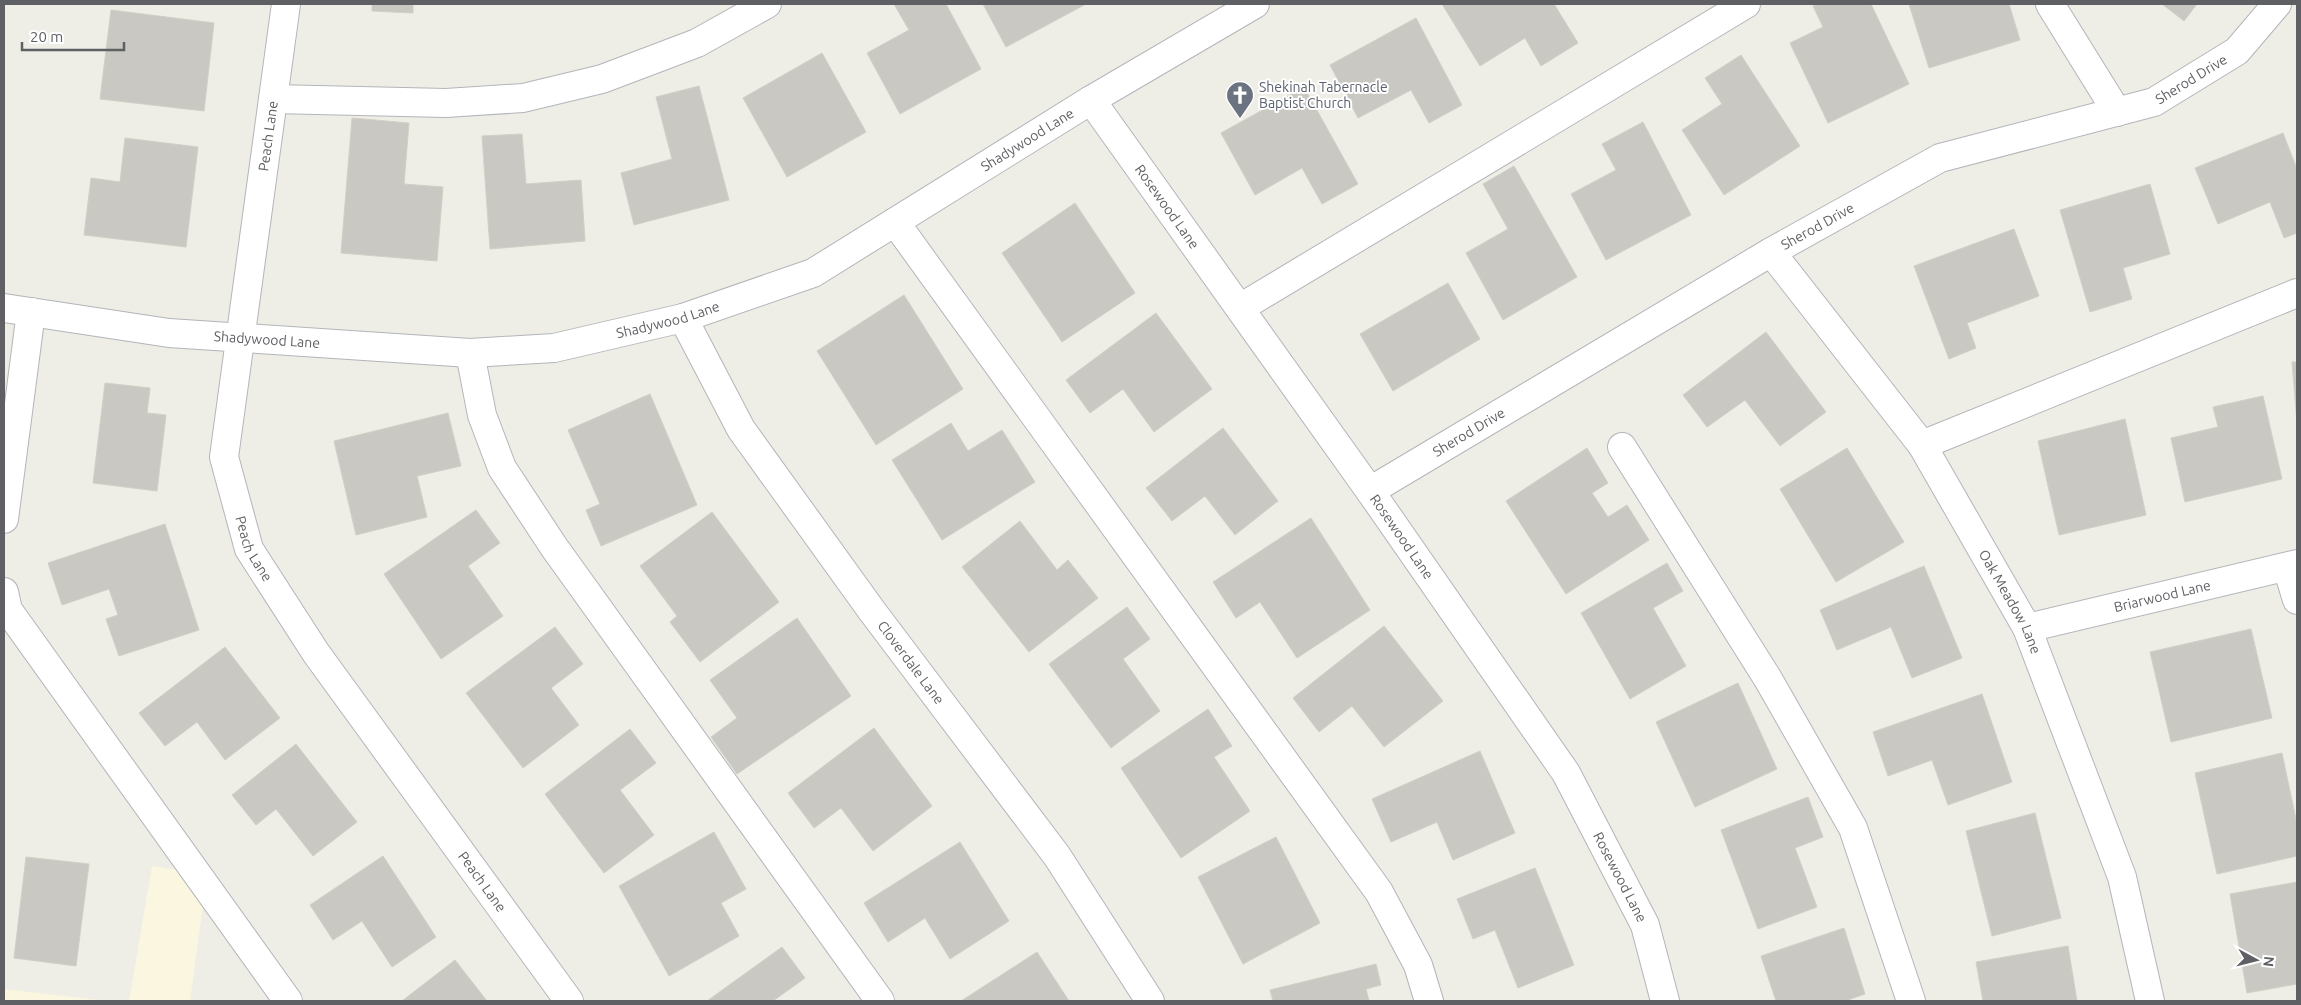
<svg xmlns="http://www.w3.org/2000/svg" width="2301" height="1005" font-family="Ubuntu,sans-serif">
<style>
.commercial{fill:#faf6df}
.building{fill:#c9c8c2;stroke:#d2cfc5}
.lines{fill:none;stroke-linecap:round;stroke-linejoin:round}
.minor-casing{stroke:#b3b5b9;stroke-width:30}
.minor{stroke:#fff;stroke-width:28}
.labels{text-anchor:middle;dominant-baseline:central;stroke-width:4;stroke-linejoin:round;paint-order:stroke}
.street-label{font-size:14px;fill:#5e6064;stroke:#fff}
.worship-label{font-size:14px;fill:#5b616d;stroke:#fff;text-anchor:start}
</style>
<rect width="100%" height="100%" fill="#eeede6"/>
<g class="commercial">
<polygon points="152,866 186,871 204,898 190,1001 129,1001"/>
<polygon points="4,989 108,1001 4,1001"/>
</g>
<g class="building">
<polygon points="372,4 413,4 413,13 372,11"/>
<polygon points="894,4 946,4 981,69 900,114 867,53 909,30"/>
<polygon points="983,4 1086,4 1006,47"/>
<polygon points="1442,4 1554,4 1578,43 1541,66 1525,38 1480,66"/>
<polygon points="1818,4 1871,4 1909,84 1828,123 1790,43 1823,27 1813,6"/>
<polygon points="1909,4 2009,4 2020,40 1929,68"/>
<polygon points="2162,4 2197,4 2184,21"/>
<polygon points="111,10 214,23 204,111 100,99"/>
<polygon points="1416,18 1462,105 1429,123 1411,90 1358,118 1330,65"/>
<polygon points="822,53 866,132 787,177 743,98"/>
<polygon points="1741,55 1800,146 1724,195 1682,130 1722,104 1705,78"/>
<polygon points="699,86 729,200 634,225 621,173 672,159 656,97"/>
<polygon points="1304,87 1358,184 1322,204 1302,168 1255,195 1221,133"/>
<polygon points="352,118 409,123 404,184 443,187 437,261 341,253"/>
<polygon points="1643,122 1691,215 1606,260 1571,194 1616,170 1602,144"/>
<polygon points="2283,133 2297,169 2297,233 2284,238 2270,202 2218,224 2195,168"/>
<polygon points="522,134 526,184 581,180 585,241 490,249 482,136"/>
<polygon points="125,138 198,147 186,247 84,235 91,178 120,182"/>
<polygon points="1514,166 1577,277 1503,320 1466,253 1508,229 1483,184"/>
<polygon points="2150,184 2170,254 2123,268 2132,299 2090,312 2060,210"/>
<polygon points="1075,203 1135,293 1062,342 1002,253"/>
<polygon points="2014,229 2039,296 1967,323 1976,348 1949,359 1914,266"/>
<polygon points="1448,283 1480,339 1393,391 1360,334"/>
<polygon points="904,295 963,389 876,445 817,351"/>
<polygon points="1156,313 1212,389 1154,432 1123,389 1090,413 1066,380"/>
<polygon points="1766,332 1826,412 1780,446 1745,400 1707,427 1683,395"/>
<polygon points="2292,362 2297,362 2297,423"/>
<polygon points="105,383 150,388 147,413 166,415 157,491 93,483"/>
<polygon points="650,394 697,505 601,546 586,510 600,504 568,430"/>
<polygon points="2263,396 2282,479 2185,502 2171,438 2218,427 2213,407"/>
<polygon points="448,413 461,466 417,476 427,517 356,535 334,441"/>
<polygon points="2125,419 2146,515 2059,535 2038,441"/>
<polygon points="951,423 968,451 1002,430 1035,482 942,540 892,460"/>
<polygon points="1223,428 1278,501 1235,535 1205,496 1172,521 1146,488"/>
<polygon points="1587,448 1608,483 1592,493 1608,517 1627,505 1649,540 1566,594 1506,501"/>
<polygon points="1847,448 1904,542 1836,582 1780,489"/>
<polygon points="476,510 500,543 468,566 503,616 441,659 384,574"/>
<polygon points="712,512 779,602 700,662 670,622 677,616 640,566"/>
<polygon points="1311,518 1370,610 1297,658 1260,602 1236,618 1213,582"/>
<polygon points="1020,521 1057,570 1068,560 1098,598 1029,652 962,567"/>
<polygon points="165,524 199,630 119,656 106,619 118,615 109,589 62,605 48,563"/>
<polygon points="1667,563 1683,591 1653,608 1686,666 1630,699 1581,613"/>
<polygon points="1924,566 1962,658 1912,678 1891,627 1837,650 1820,610"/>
<polygon points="1127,607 1150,639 1123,659 1160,711 1111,748 1049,664"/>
<polygon points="797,618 851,696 737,774 711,737 737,718 710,680"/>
<polygon points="1384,626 1443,701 1384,747 1352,706 1319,732 1293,698"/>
<polygon points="555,627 583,664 551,688 579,725 523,768 466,693"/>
<polygon points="2251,629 2272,718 2171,742 2150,652"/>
<polygon points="225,647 280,718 225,760 197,722 165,746 139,713"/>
<polygon points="1738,683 1777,769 1695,807 1656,722"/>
<polygon points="1982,694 2012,782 1948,805 1932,760 1888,776 1873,732"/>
<polygon points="1208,709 1232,746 1214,757 1250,811 1181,858 1121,768"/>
<polygon points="874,728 932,806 873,851 841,808 814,828 788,793"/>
<polygon points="630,729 656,763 620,790 654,835 604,873 545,794"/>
<polygon points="296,744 357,822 313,856 276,809 256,825 232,795"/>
<polygon points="1480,751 1515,833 1453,860 1437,822 1391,842 1372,799"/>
<polygon points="2282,753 2297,824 2297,856 2217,874 2195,773"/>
<polygon points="1808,797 1823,837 1795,848 1817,907 1758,929 1721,830"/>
<polygon points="2035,813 2061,918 1992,936 1966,831"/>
<polygon points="714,832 746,889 721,903 739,936 669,976 619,886"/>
<polygon points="1276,837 1320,923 1243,964 1198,877"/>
<polygon points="960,842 1009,921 950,959 925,918 888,942 864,903"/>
<polygon points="383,856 436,937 392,967 362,921 333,940 310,905"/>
<polygon points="26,857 89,864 76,966 14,958"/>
<polygon points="1535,868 1574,965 1518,988 1495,930 1473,939 1457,899"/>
<polygon points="2297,882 2297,984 2247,993 2230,894"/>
<polygon points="1844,928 1865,994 1845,1001 1776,1001 1761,956"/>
<polygon points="2068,946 2077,1001 1983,1001 1976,962"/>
<polygon points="782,947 805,978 773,1001 707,1001"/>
<polygon points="1037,952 1069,1001 961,1001"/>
<polygon points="455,960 487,1001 402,1001"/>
<polygon points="1376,964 1381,985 1366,989 1369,1001 1273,1001 1270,990"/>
</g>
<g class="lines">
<g class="minor-casing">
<g id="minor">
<path id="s1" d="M 286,4 L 224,457 L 249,549 L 316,653 L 569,1001"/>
<polyline points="2050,4 2117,112"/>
<polyline points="273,99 446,103 523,98 602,79 697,43 767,4"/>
<path id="s2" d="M 1091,100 L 1370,491 L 1566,773 L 1645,925 L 1665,1001"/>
<polyline points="895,222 1379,892 1418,965 1429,1001"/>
<path id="s3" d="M 1771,252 L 1922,445 L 2027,628 L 2122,877 L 2150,1001"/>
<path id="s4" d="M 4,308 L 169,333 L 470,353 L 554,348 L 683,318 L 813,273 L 1091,100 L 1255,4"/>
<polyline points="1240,308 1746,4"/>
<path id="s5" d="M 683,318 L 741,429 L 872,611 L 1057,856 L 1150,1001"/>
<polyline points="470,353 482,415 502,468 554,547 880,1001"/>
<polyline points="1922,445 2297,293"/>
<polyline points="1622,447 1768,679 1853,828 1911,1001"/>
<path id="s6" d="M 1370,491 L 1771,252 L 1940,158 L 2154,102 L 2237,51 L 2277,4"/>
<polyline points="4,519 31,312"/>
<polyline points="2287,567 2297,600"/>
<polyline points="4,592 8,610 288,1001"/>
<path id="s7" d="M 2027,628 L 2297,564"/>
</g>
</g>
<use href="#minor" class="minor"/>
</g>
<defs>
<g id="church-pin" transform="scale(1.4375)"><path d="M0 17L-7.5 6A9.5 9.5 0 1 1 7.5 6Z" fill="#6b7280" stroke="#fff"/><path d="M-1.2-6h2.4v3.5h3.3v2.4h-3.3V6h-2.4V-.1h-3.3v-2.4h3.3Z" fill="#fff"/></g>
</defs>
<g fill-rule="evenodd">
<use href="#church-pin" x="1240" y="95"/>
</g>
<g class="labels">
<g class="street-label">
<text stroke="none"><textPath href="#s6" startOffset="925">Sherod Drive</textPath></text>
<text transform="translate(268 136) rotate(-82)">Peach Lane</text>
<text stroke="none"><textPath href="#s4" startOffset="1075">Shadywood Lane</textPath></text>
<text stroke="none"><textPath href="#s2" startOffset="131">Rosewood Lane</textPath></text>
<text stroke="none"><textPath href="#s6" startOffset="520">Sherod Drive</textPath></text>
<text stroke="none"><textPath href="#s4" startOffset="670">Shadywood Lane</textPath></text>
<text stroke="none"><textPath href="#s4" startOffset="265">Shadywood Lane</textPath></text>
<text stroke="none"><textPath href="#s6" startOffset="115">Sherod Drive</textPath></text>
<text stroke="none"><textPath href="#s2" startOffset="536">Rosewood Lane</textPath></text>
<text stroke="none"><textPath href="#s1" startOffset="554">Peach Lane</textPath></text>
<text stroke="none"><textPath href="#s7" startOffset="139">Briarwood Lane</textPath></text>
<text stroke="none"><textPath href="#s3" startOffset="425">Oak Meadow Lane</textPath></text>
<text stroke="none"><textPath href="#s5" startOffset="414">Cloverdale Lane</textPath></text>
<text stroke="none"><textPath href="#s2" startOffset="941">Rosewood Lane</textPath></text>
<text stroke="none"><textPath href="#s1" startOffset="959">Peach Lane</textPath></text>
</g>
<g class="worship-label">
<text x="1259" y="87">Shekinah Tabernacle<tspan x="1259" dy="16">Baptist Church</tspan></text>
</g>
</g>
<rect width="2301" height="1005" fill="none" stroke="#5e6064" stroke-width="10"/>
<g transform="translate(2256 960) rotate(97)" stroke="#ffffff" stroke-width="4" paint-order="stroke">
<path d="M0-4L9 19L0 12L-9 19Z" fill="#5e6064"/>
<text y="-8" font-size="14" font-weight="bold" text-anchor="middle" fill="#5e6064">N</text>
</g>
<path d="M22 42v8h102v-8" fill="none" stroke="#5e6064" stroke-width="2.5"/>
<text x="30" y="42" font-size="15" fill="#5e6064" stroke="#ffffff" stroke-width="4" paint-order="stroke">20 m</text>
</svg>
